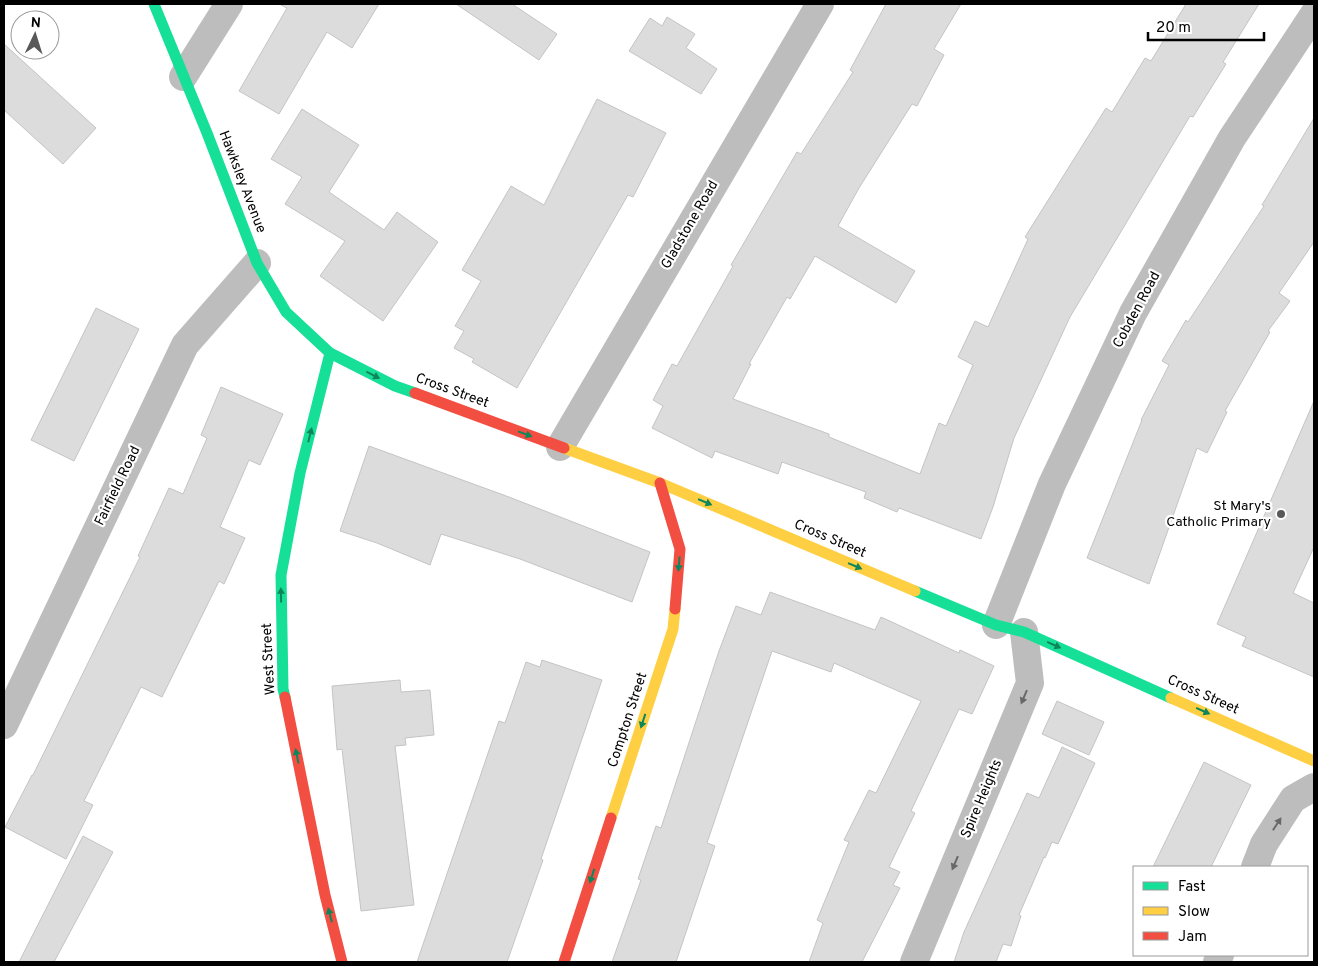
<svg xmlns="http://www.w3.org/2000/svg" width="1318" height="966" font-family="Overpass,sans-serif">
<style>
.building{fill:#dcdcdc;stroke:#c4c4c4}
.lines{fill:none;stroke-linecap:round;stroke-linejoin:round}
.street{stroke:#bdbdbd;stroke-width:28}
.fast{stroke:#16e098;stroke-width:11}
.slow{stroke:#ffcf43;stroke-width:11}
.jam{stroke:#f24e42;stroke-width:11}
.oneway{fill:#0d865b}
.oneway2{fill:#686868}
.poi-dot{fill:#595959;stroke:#fff;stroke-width:2}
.labels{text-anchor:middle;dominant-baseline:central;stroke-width:4.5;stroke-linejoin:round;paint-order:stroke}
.street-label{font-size:14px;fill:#000;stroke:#fff}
.poi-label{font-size:14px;fill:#000;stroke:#fff;text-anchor:end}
</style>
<rect width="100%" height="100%" fill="#fff"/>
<g class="building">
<polygon points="279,4 379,4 352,48 327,32 279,114 239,91 287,8"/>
<polygon points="456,4 512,4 557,34 539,60"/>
<polygon points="886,4 961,4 934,49 944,55 917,106 912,104 859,188 838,226 915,271 896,303 815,256 790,299 787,297 749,364 751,364 733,399 829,434 829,437 920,474 939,423 946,426 973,365 958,357 975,321 988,327 1028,239 1025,237 1106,108 1112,112 1145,58 1151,61 1186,4 1259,4 1223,62 1226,64 1193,117 1190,116 1070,317 1014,438 993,507 981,539 899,508 897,512 864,498 866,492 782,462 778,474 715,451 712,458 652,428 663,406 653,400 672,364 677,366 733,266 731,265 797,152 801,154 853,72 850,70"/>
<polygon points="667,17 695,34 686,48 717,69 701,94 629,51 650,18 662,26"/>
<polygon points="4,44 96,128 63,164 4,110"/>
<polygon points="597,99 666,133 633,197 628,195 517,388 472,362 474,359 454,348 464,331 455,326 481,281 462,270 511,186 544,205"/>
<polygon points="302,109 359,145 329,192 384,230 397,212 438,242 383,321 320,276 345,241 285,204 302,177 271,159"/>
<polygon points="1314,118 1314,242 1279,293 1290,301 1268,331 1270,332 1225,411 1227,412 1207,453 1197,448 1149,584 1087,558 1142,420 1141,420 1169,365 1162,361 1186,320 1188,322 1264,206 1262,205"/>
<polygon points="96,308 139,329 74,461 31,440"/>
<polygon points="221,387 283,414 260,465 249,460 220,527 245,538 224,584 219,581 162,697 141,687 84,801 93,805 66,859 5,827 32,775 33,775 140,557 138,556 169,488 183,494 207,438 201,435"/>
<polygon points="1314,401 1314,547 1293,593 1314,603 1314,677 1242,646 1246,637 1217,624"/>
<polygon points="369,446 509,497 650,552 632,602 520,559 441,534 430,565 377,543 340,531"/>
<polygon points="770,592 875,630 881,617 959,653 960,650 994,666 972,714 959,709 911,811 915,813 889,867 900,872 893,885 900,888 862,962 809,962 823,923 817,920 849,842 844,840 869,790 876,793 921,701 834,663 831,672 772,651 707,843 715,846 676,962 612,962 641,880 638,879 656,826 661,828 719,651 736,606 761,615"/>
<polygon points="542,660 602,680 541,859 543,860 507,962 417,962 499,721 505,723 526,662 540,667"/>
<polygon points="400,680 401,692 430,690 434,735 405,738 406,745 395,746 414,905 361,911 342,749 337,750 332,686"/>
<polygon points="1057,701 1104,722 1089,755 1042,734"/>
<polygon points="1062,747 1095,763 1058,844 1052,842 1045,858 1044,857 1019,915 1021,916 1011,946 1003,944 996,962 954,962 964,932 1027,793 1039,798"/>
<polygon points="1204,762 1251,785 1211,867 1153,867"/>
<polygon points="83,836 113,852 54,962 19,962"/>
</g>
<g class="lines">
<g class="street">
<polyline points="183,77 229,4"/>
<polyline points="560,447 820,4"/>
<polyline points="996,625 1052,484 1133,313 1232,138 1314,14"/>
<polyline points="4,725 185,345 257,263"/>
<polyline points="1255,867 1264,844 1293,799 1314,787"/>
<polyline points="914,962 1030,683 1024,632"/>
<polyline points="1217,962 1220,955"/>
</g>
<g class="fast">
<polyline points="154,4 207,133 257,263 286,312 330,353 395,386 415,393"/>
<polyline points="915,591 996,625 1024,632 1171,698"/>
<polyline points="285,697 283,689 281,575 300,473 330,353"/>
</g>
<g class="slow">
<polyline points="564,448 660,483 915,591"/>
<polyline points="1171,698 1314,761"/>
<polyline points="611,818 673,629 675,609"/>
</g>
<g class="jam">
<polyline points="415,393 564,448"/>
<polyline points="660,483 680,549 675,609"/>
<polyline points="285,697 325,895 342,962"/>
<polyline points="564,962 611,818"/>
</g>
</g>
<defs><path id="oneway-solid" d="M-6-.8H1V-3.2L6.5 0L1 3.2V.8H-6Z" transform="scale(1.25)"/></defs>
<g class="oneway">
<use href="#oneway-solid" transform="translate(373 375) rotate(27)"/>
<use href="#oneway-solid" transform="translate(525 434) rotate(20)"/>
<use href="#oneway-solid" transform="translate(310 435) rotate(-76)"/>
<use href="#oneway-solid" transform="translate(705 502) rotate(23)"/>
<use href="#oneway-solid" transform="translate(679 564) rotate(95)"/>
<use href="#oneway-solid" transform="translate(855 566) rotate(23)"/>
<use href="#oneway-solid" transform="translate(281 595) rotate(-91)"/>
<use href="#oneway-solid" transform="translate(1054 645) rotate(24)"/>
<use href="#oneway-solid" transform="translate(1203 711) rotate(24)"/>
<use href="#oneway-solid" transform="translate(643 721) rotate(108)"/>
<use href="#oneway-solid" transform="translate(297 756) rotate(-102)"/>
<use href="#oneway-solid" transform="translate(592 876) rotate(108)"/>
<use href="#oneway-solid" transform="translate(330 915) rotate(-105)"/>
</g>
<g class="oneway2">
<use href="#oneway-solid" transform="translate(1024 697) rotate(113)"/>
<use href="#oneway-solid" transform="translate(1277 824) rotate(-57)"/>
<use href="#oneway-solid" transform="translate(955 863) rotate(113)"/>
</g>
<circle class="poi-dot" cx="1281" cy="514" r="5"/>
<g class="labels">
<g class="street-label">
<text transform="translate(242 182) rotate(69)">Hawksley Avenue</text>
<text transform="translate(690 225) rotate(-60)">Gladstone Road</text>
<text transform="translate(1137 310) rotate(-62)">Cobden Road</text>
<text transform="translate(452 391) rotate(20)">Cross Street</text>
<text transform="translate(118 486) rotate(-64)">Fairfield Road</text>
<text transform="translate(830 539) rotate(23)">Cross Street</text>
<text transform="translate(269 659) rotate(-93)">West Street</text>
<text transform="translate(1203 695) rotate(24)">Cross Street</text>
<text transform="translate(628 720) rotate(-72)">Compton Street</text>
<text transform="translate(982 799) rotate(-67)">Spire Heights</text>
</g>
<g class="poi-label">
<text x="1271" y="506">St Mary's<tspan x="1271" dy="16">Catholic Primary</tspan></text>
</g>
</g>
<rect width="1318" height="966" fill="none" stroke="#000000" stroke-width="10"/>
<rect x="1133" y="866" width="175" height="90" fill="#ffffff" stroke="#999999"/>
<rect x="1143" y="882" width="25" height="8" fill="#16e098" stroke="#999999"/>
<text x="1178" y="891" font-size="15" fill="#000000">Fast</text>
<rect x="1143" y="907" width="25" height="8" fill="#ffcf43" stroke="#999999"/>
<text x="1178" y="916" font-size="15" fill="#000000">Slow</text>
<rect x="1143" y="932" width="25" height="8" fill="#f24e42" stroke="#999999"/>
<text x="1178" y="941" font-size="15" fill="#000000">Jam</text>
<g transform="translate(35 35) rotate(4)"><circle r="24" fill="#ffffff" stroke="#999999"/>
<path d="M0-4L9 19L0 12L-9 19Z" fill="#595959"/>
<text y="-8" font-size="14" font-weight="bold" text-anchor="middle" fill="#000000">N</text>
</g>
<path d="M1148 32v8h116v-8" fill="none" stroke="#000000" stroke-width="2.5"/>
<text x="1156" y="32" font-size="15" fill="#000000" stroke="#ffffff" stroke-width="4" paint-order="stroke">20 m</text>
</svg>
